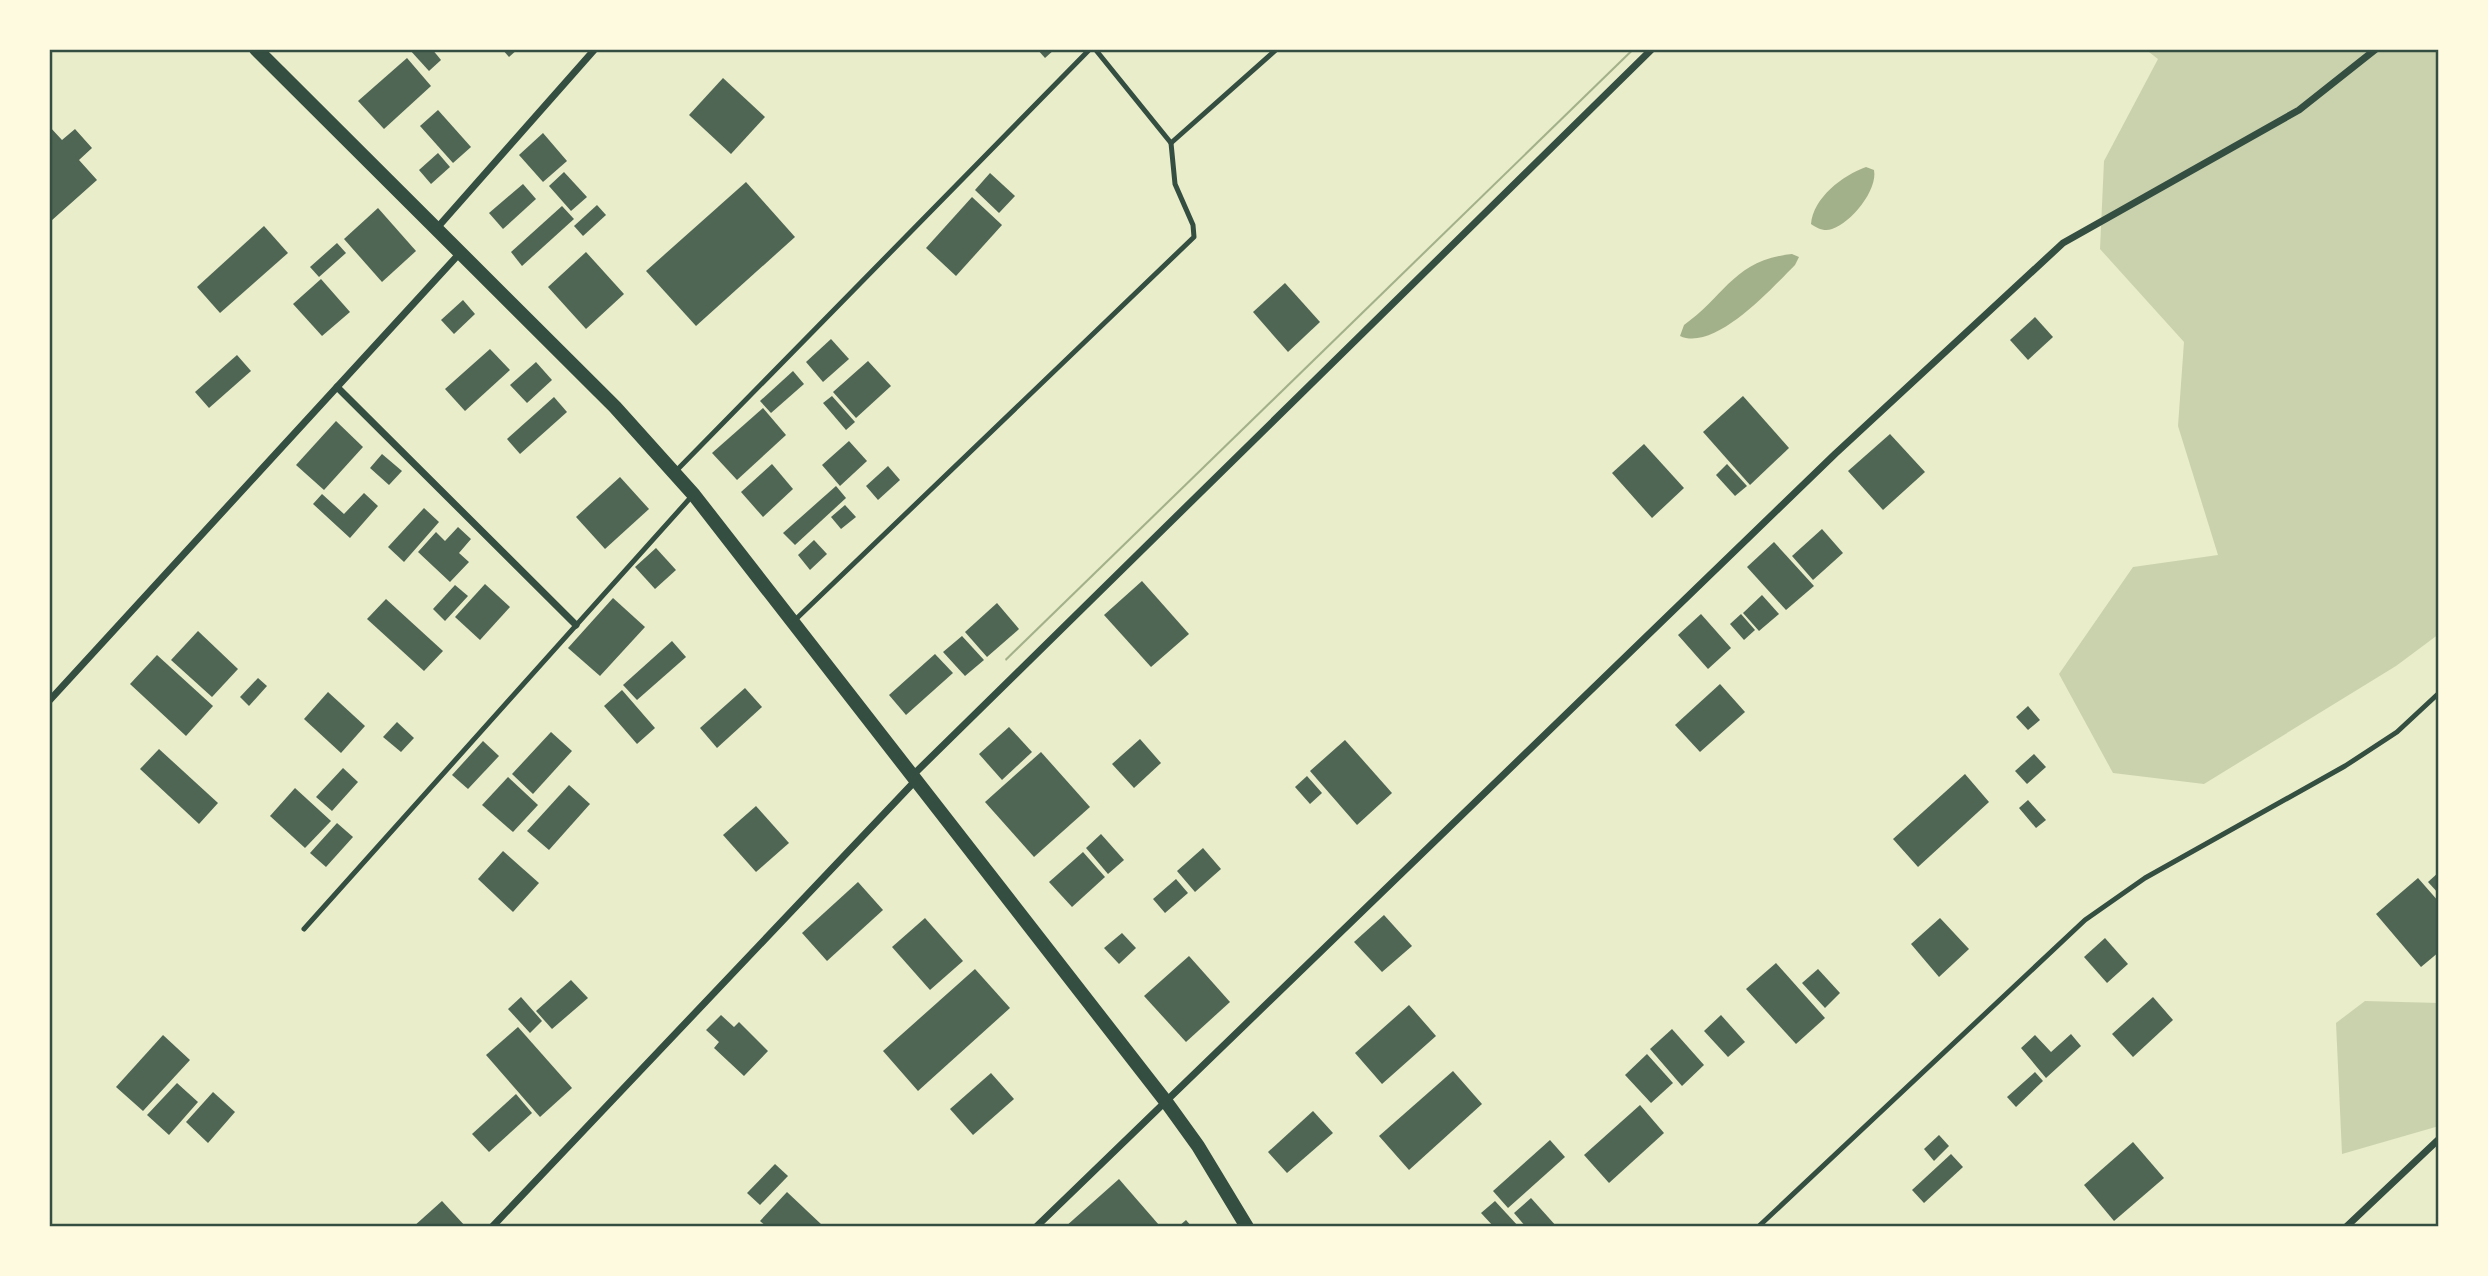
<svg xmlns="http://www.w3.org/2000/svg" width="2488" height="1276" font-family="Roboto,sans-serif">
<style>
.green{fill:#cad2ad}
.water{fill:#a3b18a}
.building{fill:#4f6655}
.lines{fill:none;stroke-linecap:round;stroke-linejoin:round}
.service{stroke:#344e41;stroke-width:5}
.minor{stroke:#344e41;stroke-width:7}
.secondary{stroke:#344e41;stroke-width:14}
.neatline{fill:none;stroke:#344e41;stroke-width:2.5}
</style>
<rect width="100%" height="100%" fill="#e9edc9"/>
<g class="green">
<polygon points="2145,49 2439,49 2439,634 2396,666 2204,784 2113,773 2059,674 2133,567 2218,555 2178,426 2184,342 2100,249 2104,161 2158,59"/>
<polygon points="2365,1001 2439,1003 2439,1126 2342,1154 2336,1023"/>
</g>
<g class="water">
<polygon points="1632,49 1635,49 1006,661 1005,659"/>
<path d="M 1866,167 L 1874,170 C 1878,190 1851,223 1832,229 C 1824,232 1817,228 1811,224 C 1813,198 1843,175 1866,167 Z"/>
<path d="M 1792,254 L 1799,257 L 1795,265 C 1772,288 1715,352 1680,336 L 1684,325 C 1725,296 1734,260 1792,254 Z"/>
</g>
<g class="building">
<polygon points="409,49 432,49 441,60 429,71"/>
<polygon points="502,49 518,49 509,57"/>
<polygon points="1037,49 1055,49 1045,58"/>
<polygon points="407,58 431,86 384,129 358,101"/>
<polygon points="723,78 765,117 731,154 689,115"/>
<polygon points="438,110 471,147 453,163 420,126"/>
<polygon points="49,126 62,140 75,129 92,148 79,160 97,180 51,221"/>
<polygon points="543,133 567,161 543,182 519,155"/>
<polygon points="438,153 450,167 431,184 419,170"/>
<polygon points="564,172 587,197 571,211 549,186"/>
<polygon points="990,173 1015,196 999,213 975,190"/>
<polygon points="746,182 795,237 696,326 646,271"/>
<polygon points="523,184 536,199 503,229 489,213"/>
<polygon points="972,197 1002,225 956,276 926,248"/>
<polygon points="597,205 606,215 583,236 574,226"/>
<polygon points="562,206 574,219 522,266 511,252"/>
<polygon points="378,208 416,251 382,282 344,239"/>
<polygon points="264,226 288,253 220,313 197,287"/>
<polygon points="337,243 346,253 319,277 310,267"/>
<polygon points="586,252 624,294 586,329 548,287"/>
<polygon points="321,279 350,312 322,336 293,304"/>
<polygon points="1285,283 1320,322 1288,352 1253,312"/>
<polygon points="463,300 475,314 454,334 441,320"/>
<polygon points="2035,317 2053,337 2028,360 2010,340"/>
<polygon points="831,339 849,359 823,382 806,362"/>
<polygon points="490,349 510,370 465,411 445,389"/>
<polygon points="237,355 251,371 209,408 195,392"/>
<polygon points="868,361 891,386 856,418 833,392"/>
<polygon points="536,362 552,380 527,403 510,385"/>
<polygon points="793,371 804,384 771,413 760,401"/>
<polygon points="832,396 855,422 846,430 823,403"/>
<polygon points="1743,396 1789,448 1750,485 1703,432"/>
<polygon points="554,397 567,412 520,454 507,439"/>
<polygon points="763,408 786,435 737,480 712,453"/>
<polygon points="336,421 363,447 324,490 296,465"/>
<polygon points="1890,434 1925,472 1883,510 1848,471"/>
<polygon points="849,441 867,461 840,486 822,465"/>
<polygon points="1644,444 1684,488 1652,518 1612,473"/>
<polygon points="382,454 402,471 389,485 370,468"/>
<polygon points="772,464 793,489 763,517 741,492"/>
<polygon points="1727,464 1747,486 1735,496 1716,475"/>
<polygon points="888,466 900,480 878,500 866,486"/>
<polygon points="620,477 649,509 605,549 576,517"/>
<polygon points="836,486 846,498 795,545 783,533"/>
<polygon points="364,493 378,506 350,538 313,504 322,494 344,514"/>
<polygon points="845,505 856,517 841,529 831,517"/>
<polygon points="424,508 439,522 404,562 388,547"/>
<polygon points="458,527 471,539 459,553 469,562 450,582 418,552 436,532 445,541"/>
<polygon points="1822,529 1843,553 1813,580 1792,556"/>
<polygon points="814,540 827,554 810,570 798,555"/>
<polygon points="1774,542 1814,586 1786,610 1747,567"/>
<polygon points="656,548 676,570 655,589 635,567"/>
<polygon points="1142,581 1189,634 1151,667 1104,615"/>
<polygon points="485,584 510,607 480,640 455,617"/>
<polygon points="455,585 468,596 445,621 433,609"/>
<polygon points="1762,595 1779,614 1759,631 1743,613"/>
<polygon points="613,598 645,627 600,676 568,648"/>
<polygon points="386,599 443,651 424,671 367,619"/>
<polygon points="997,603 1019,629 987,657 965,632"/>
<polygon points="1701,614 1731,648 1708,669 1678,635"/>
<polygon points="1741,614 1755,630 1744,640 1730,624"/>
<polygon points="198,631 238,669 212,697 171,660"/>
<polygon points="962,636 984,660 965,676 943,652"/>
<polygon points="672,641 686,657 637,700 623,685"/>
<polygon points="935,654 953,673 906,715 889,695"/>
<polygon points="157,655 213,706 186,736 130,684"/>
<polygon points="258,678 267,686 249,706 240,697"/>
<polygon points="1720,684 1745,712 1700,752 1675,725"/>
<polygon points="745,688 762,707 717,748 700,728"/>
<polygon points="622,690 655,728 637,744 604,706"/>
<polygon points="328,692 365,726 341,753 304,719"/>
<polygon points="2028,706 2040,720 2028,730 2016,717"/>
<polygon points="397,722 414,738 401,752 383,737"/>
<polygon points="1009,727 1032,752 1002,780 979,754"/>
<polygon points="551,732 572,751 533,794 512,774"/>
<polygon points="1140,739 1161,763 1134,788 1112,764"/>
<polygon points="1345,740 1392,793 1357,825 1310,771"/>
<polygon points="483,741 499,756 468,789 452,775"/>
<polygon points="159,749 218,803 199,824 140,769"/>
<polygon points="1041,752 1090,807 1034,857 985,802"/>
<polygon points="2034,754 2046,767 2027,784 2015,771"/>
<polygon points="343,768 358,782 332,811 316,797"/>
<polygon points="1965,774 1989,802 1918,867 1893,839"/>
<polygon points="1307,776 1322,793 1310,804 1295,787"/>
<polygon points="508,777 538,805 513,832 482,805"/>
<polygon points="569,785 590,804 549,850 527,831"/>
<polygon points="295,788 331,821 305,848 270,816"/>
<polygon points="2028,800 2046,820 2036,828 2019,808"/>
<polygon points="756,806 789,843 756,872 723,835"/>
<polygon points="337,823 353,837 326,867 310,853"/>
<polygon points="1101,834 1124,860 1108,874 1086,848"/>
<polygon points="1203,848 1221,869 1195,892 1177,871"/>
<polygon points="503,851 539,883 513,912 478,879"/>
<polygon points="1083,852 1105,877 1072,907 1049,882"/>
<polygon points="2439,872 2439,894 2428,882"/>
<polygon points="2418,878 2439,902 2439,952 2421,967 2376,914"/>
<polygon points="1176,879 1188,893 1165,913 1153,899"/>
<polygon points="858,882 883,910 827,961 802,933"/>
<polygon points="1384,915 1412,946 1382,972 1354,942"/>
<polygon points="925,918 963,961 930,990 892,947"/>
<polygon points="1940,918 1969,949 1939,977 1911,944"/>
<polygon points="1122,933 1136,948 1119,964 1104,948"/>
<polygon points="2105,938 2128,964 2107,983 2084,957"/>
<polygon points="1189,956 1230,1002 1186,1042 1144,996"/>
<polygon points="1776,963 1825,1018 1796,1044 1746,989"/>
<polygon points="975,969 1010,1008 918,1091 883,1051"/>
<polygon points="1818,969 1840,993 1825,1008 1802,983"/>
<polygon points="571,980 588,998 552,1029 536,1011"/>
<polygon points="521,997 542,1021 530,1033 508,1009"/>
<polygon points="2153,997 2173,1020 2133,1057 2112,1034"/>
<polygon points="1409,1005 1436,1036 1382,1084 1355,1053"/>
<polygon points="721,1015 734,1027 739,1022 768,1051 744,1076 714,1048 719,1042 706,1030"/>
<polygon points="1721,1015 1745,1042 1728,1057 1704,1031"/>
<polygon points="518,1027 572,1088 540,1117 486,1055"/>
<polygon points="1672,1029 1704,1065 1682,1086 1650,1049"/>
<polygon points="2071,1034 2081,1046 2046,1078 2021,1048 2035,1035 2051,1052"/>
<polygon points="163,1035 190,1060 143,1111 116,1087"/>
<polygon points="1647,1054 1673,1083 1651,1103 1625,1075"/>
<polygon points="1453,1071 1482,1104 1409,1170 1379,1136"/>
<polygon points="2035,1072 2043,1081 2016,1107 2007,1097"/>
<polygon points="991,1073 1014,1099 973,1135 950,1109"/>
<polygon points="177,1083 198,1102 169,1135 147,1115"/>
<polygon points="213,1092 235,1112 208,1143 186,1122"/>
<polygon points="516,1094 532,1113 489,1152 472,1134"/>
<polygon points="1640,1105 1664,1133 1609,1183 1584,1155"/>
<polygon points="1313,1111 1333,1133 1287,1173 1268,1152"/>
<polygon points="1939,1135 1949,1146 1934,1161 1924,1149"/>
<polygon points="1550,1140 1565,1157 1508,1208 1493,1191"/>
<polygon points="2133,1142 2164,1178 2114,1221 2084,1185"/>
<polygon points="1951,1154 1963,1167 1924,1203 1912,1190"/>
<polygon points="775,1164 788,1176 760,1205 747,1193"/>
<polygon points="1119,1179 1159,1225 1157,1227 1065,1227"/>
<polygon points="787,1192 822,1225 821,1227 767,1227 760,1221"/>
<polygon points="1531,1198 1557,1227 1526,1227 1514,1213"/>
<polygon points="442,1201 466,1227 413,1227"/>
<polygon points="1495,1201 1519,1227 1494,1227 1481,1213"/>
<polygon points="1186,1220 1192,1227 1178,1227"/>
</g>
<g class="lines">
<g class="service">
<polyline points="1171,143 1277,49"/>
<polyline points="675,472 1090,49"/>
<polyline points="794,621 1194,237 1193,225 1175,184 1171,143 1095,49"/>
<polyline points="304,929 692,496"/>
<polyline points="1758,1227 2085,920 2145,878 2345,766 2397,732 2439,693"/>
</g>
<g class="minor">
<polyline points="437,228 595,49"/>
<polyline points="337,387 576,625"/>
<polyline points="49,701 460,253"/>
<polyline points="914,774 1652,49"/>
<polyline points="492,1227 917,779"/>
<polyline points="1036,1227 1835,454 2063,243 2299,110 2376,49"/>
<polyline points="2346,1227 2439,1139"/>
</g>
<polyline class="secondary" points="256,49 615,407 694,495 1167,1103 1198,1146 1247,1227"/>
</g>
<rect width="2488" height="1276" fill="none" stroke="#fefae0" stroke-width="102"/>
<rect x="51" y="51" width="2386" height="1174" class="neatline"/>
</svg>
